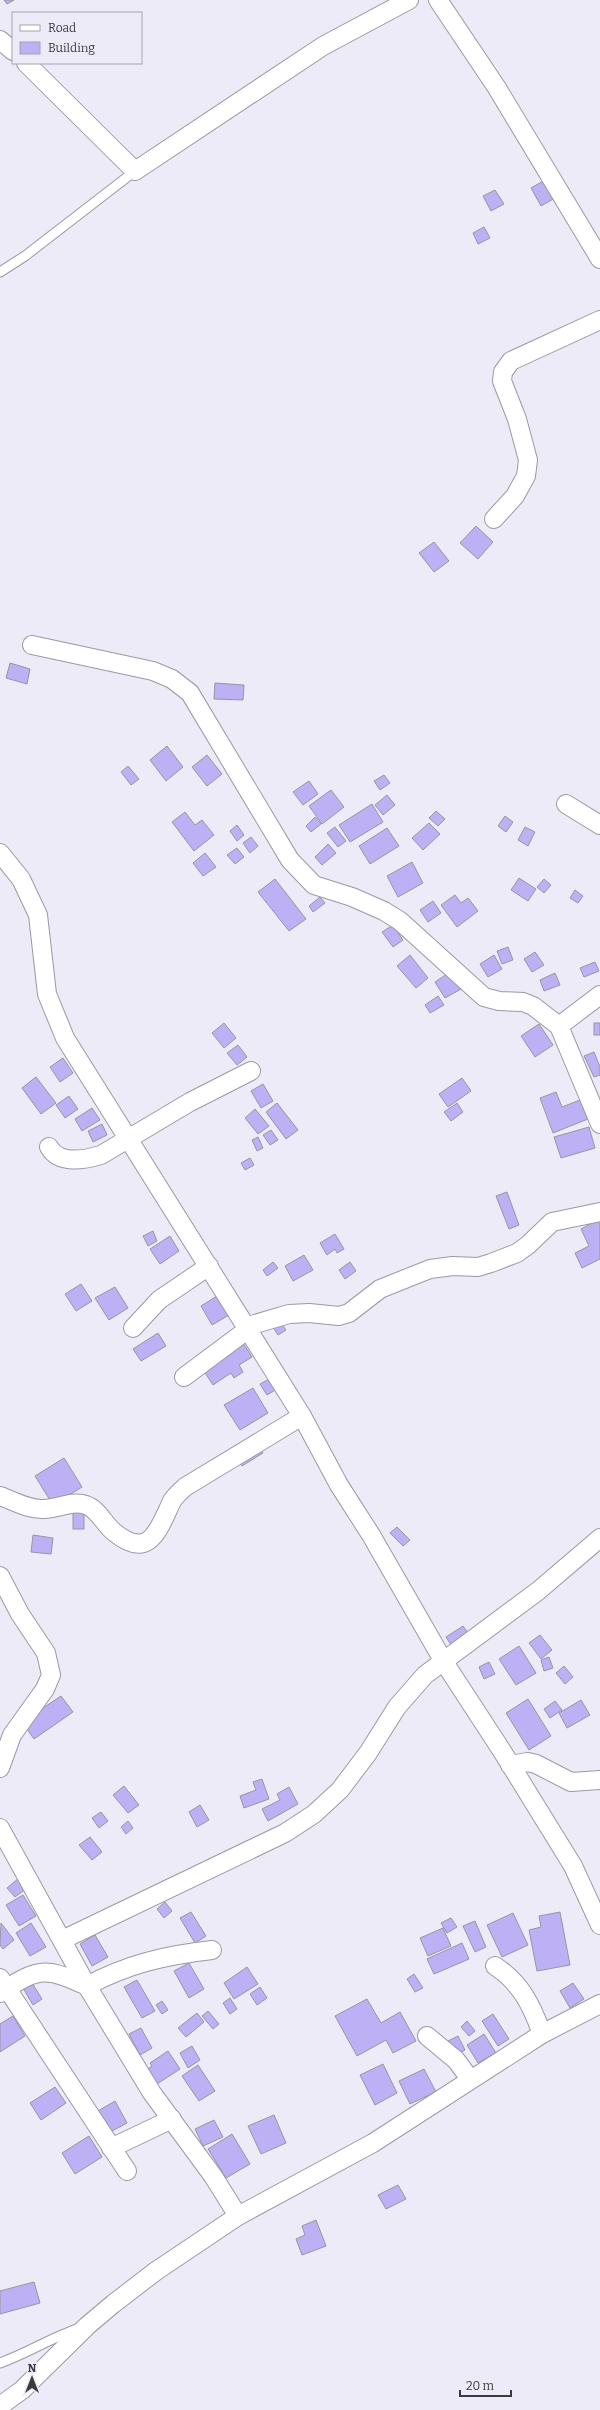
<svg xmlns="http://www.w3.org/2000/svg" width="600" height="2410" font-family="Bitter,serif">
<style>
.building{fill:#bdb0f5;stroke:#9796a0}
.lines{fill:none;stroke-linecap:round;stroke-linejoin:round}
.service-casing{stroke:#9b99a3;stroke-width:11}
.minor-casing{stroke:#9b99a3;stroke-width:20}
.service{stroke:#fff;stroke-width:9}
.minor{stroke:#fff;stroke-width:18}
</style>
<rect width="100%" height="100%" fill="#edebf7"/>
<g class="building">
<polygon points="4,0 14,0 7,4"/>
<polygon points="545,180 555,198 541,206 531,188"/>
<polygon points="495,190 504,204 491,211 483,196"/>
<polygon points="484,227 490,238 478,244 473,233"/>
<polygon points="476,526 493,542 478,559 460,543"/>
<polygon points="434,542 449,561 434,572 419,553"/>
<polygon points="10,663 30,669 27,684 6,678"/>
<polygon points="215,683 244,685 243,700 214,699"/>
<polygon points="167,746 183,767 166,781 150,760"/>
<polygon points="207,755 222,774 207,786 192,767"/>
<polygon points="128,766 139,779 131,785 121,772"/>
<polygon points="384,775 390,783 380,790 374,781"/>
<polygon points="309,781 318,794 303,805 293,792"/>
<polygon points="331,790 344,807 322,824 309,806"/>
<polygon points="387,795 395,805 383,815 375,805"/>
<polygon points="372,804 383,822 350,842 339,825"/>
<polygon points="436,811 445,819 438,826 429,818"/>
<polygon points="185,812 195,825 202,820 214,835 194,851 172,822"/>
<polygon points="505,816 513,822 506,832 498,826"/>
<polygon points="315,817 321,824 311,832 306,826"/>
<polygon points="429,823 440,834 423,850 412,838"/>
<polygon points="237,825 244,835 237,841 230,831"/>
<polygon points="335,827 346,841 338,847 327,833"/>
<polygon points="525,827 535,832 528,846 518,840"/>
<polygon points="387,828 399,846 370,864 359,846"/>
<polygon points="251,837 258,846 250,853 243,843"/>
<polygon points="328,844 336,853 322,865 315,857"/>
<polygon points="237,848 244,857 235,864 227,855"/>
<polygon points="205,853 216,867 203,876 193,863"/>
<polygon points="412,862 423,883 398,897 387,876"/>
<polygon points="519,878 536,889 528,901 511,890"/>
<polygon points="275,879 306,919 289,931 258,892"/>
<polygon points="544,879 551,885 544,893 537,887"/>
<polygon points="575,890 583,896 578,903 570,898"/>
<polygon points="455,895 461,903 468,898 478,911 457,927 441,905"/>
<polygon points="320,897 325,903 313,912 309,906"/>
<polygon points="433,901 441,913 428,922 420,910"/>
<polygon points="393,925 403,940 393,947 382,932"/>
<polygon points="508,947 513,960 502,964 497,951"/>
<polygon points="535,952 544,965 532,972 524,959"/>
<polygon points="410,955 428,978 416,988 397,966"/>
<polygon points="494,955 502,969 488,977 480,964"/>
<polygon points="595,962 599,971 584,977 580,968"/>
<polygon points="450,972 461,989 445,998 435,982"/>
<polygon points="555,973 560,985 544,991 540,980"/>
<polygon points="438,996 444,1005 430,1013 425,1005"/>
<polygon points="224,1023 236,1038 224,1048 212,1033"/>
<rect x="594" y="1023" width="6" height="12"/>
<polygon points="539,1024 553,1045 535,1057 521,1036"/>
<polygon points="238,1045 247,1057 237,1065 227,1053"/>
<polygon points="594,1052 600,1067 600,1075 594,1077 584,1056"/>
<polygon points="63,1058 73,1073 60,1082 50,1067"/>
<polygon points="36,1077 56,1103 41,1114 22,1088"/>
<polygon points="462,1078 471,1091 448,1107 439,1094"/>
<polygon points="263,1084 273,1101 261,1108 251,1091"/>
<polygon points="556,1092 562,1107 580,1100 588,1119 553,1133 540,1098"/>
<polygon points="69,1096 78,1109 65,1118 56,1105"/>
<polygon points="277,1103 298,1130 286,1139 266,1112"/>
<polygon points="457,1103 463,1112 451,1121 444,1112"/>
<polygon points="92,1108 100,1120 82,1131 75,1119"/>
<polygon points="255,1109 269,1126 258,1134 245,1118"/>
<polygon points="102,1124 107,1135 93,1142 88,1131"/>
<polygon points="589,1127 595,1148 561,1158 554,1137"/>
<polygon points="271,1130 278,1140 270,1145 263,1135"/>
<polygon points="258,1137 263,1148 257,1151 252,1140"/>
<polygon points="250,1158 254,1165 245,1170 241,1163"/>
<polygon points="507,1192 519,1225 509,1229 496,1196"/>
<polygon points="600,1219 600,1259 582,1268 575,1253 589,1246 581,1229"/>
<polygon points="153,1231 157,1241 148,1246 143,1236"/>
<polygon points="335,1234 344,1249 337,1253 335,1249 327,1255 320,1243"/>
<polygon points="170,1236 179,1251 160,1264 150,1249"/>
<polygon points="304,1255 313,1270 293,1281 285,1266"/>
<polygon points="273,1262 278,1268 267,1276 263,1270"/>
<polygon points="350,1262 356,1271 345,1279 339,1270"/>
<polygon points="81,1284 92,1301 76,1311 65,1294"/>
<polygon points="115,1287 128,1308 109,1320 95,1298"/>
<polygon points="217,1296 229,1315 212,1325 201,1306"/>
<polygon points="278,1319 286,1330 278,1335 271,1324"/>
<polygon points="158,1333 166,1346 141,1361 133,1349"/>
<polygon points="243,1343 252,1357 239,1365 243,1372 234,1378 231,1373 213,1385 200,1365"/>
<polygon points="271,1378 277,1389 267,1395 260,1384"/>
<polygon points="253,1388 268,1413 240,1430 224,1405"/>
<polygon points="258,1445 263,1453 242,1466 237,1457"/>
<polygon points="64,1458 82,1487 53,1505 35,1476"/>
<rect x="73" y="1511" width="11" height="18"/>
<polygon points="397,1527 410,1540 403,1546 390,1533"/>
<polygon points="33,1535 53,1538 51,1554 31,1552"/>
<polygon points="463,1626 471,1637 453,1648 446,1637"/>
<polygon points="540,1635 552,1650 541,1659 529,1643"/>
<polygon points="519,1646 536,1673 516,1685 499,1659"/>
<polygon points="549,1657 553,1668 544,1671 541,1660"/>
<polygon points="489,1662 495,1674 484,1679 479,1667"/>
<polygon points="564,1666 573,1677 565,1684 556,1673"/>
<polygon points="61,1696 73,1712 34,1739 22,1722"/>
<polygon points="528,1699 551,1736 529,1750 506,1713"/>
<polygon points="581,1700 590,1715 567,1728 559,1713"/>
<polygon points="555,1701 562,1710 550,1718 544,1709"/>
<polygon points="262,1779 269,1799 244,1808 240,1796 256,1790 253,1782"/>
<polygon points="124,1786 139,1805 128,1813 113,1795"/>
<polygon points="289,1787 298,1804 268,1821 262,1809 280,1800 277,1794"/>
<polygon points="200,1805 209,1820 197,1827 189,1812"/>
<polygon points="101,1812 108,1821 99,1828 92,1818"/>
<polygon points="128,1821 133,1828 126,1834 121,1827"/>
<polygon points="90,1837 102,1852 92,1860 79,1845"/>
<polygon points="19,1878 27,1888 15,1897 7,1888"/>
<polygon points="23,1895 36,1916 19,1926 6,1905"/>
<polygon points="165,1902 172,1911 164,1918 157,1909"/>
<polygon points="191,1912 206,1936 195,1943 180,1918"/>
<polygon points="560,1912 570,1965 537,1971 529,1930 541,1927 539,1916"/>
<polygon points="513,1913 528,1945 502,1957 487,1925"/>
<polygon points="451,1918 457,1927 447,1933 441,1923"/>
<polygon points="475,1921 486,1947 475,1952 463,1926"/>
<polygon points="1,1923 14,1940 3,1949 0,1945"/>
<polygon points="31,1923 46,1947 30,1956 16,1933"/>
<polygon points="443,1928 451,1946 428,1956 420,1938"/>
<polygon points="95,1935 108,1957 92,1966 80,1944"/>
<polygon points="462,1943 469,1959 434,1974 427,1959"/>
<polygon points="189,1963 204,1989 189,1998 174,1971"/>
<polygon points="247,1967 258,1984 234,1999 224,1983"/>
<polygon points="414,1974 423,1988 415,1992 407,1979"/>
<polygon points="137,1980 155,2011 142,2018 124,1987"/>
<polygon points="32,1983 42,1999 33,2005 23,1988"/>
<polygon points="573,1983 584,1999 570,2008 560,1991"/>
<polygon points="260,1987 267,1998 257,2005 250,1994"/>
<polygon points="230,1998 237,2009 230,2014 223,2003"/>
<polygon points="367,1999 381,2023 400,2012 416,2041 393,2053 386,2040 357,2056 335,2016"/>
<polygon points="162,2001 168,2010 162,2014 156,2005"/>
<polygon points="208,2011 219,2024 213,2029 202,2016"/>
<polygon points="197,2013 204,2022 186,2037 178,2028"/>
<polygon points="493,2014 509,2039 498,2046 482,2021"/>
<polygon points="13,2016 25,2036 0,2052 0,2024"/>
<polygon points="467,2021 475,2031 469,2036 461,2027"/>
<polygon points="141,2028 152,2048 140,2055 129,2034"/>
<polygon points="484,2034 496,2053 478,2063 467,2045"/>
<polygon points="458,2036 465,2050 455,2055 448,2041"/>
<polygon points="192,2046 200,2060 188,2068 180,2053"/>
<polygon points="168,2051 180,2069 157,2084 148,2069 152,2066 150,2063"/>
<polygon points="383,2064 397,2093 375,2105 360,2075"/>
<polygon points="198,2065 215,2091 199,2101 182,2076"/>
<polygon points="424,2069 436,2092 410,2104 399,2081"/>
<polygon points="55,2087 66,2103 41,2120 30,2103"/>
<polygon points="115,2101 127,2123 110,2132 98,2111"/>
<polygon points="274,2115 286,2143 261,2154 248,2126"/>
<polygon points="214,2120 223,2137 203,2146 195,2129"/>
<polygon points="232,2134 250,2164 226,2178 208,2149"/>
<polygon points="89,2136 102,2157 75,2174 62,2153"/>
<polygon points="398,2185 406,2199 386,2209 378,2195"/>
<polygon points="316,2220 326,2246 302,2255 296,2239 305,2235 302,2226"/>
<polygon points="34,2282 40,2303 0,2314 0,2291"/>
</g>
<g class="lines">
<g class="service-casing">
<g id="service">
<polyline points="0,272 25,256 135,171"/>
<path d="M 0,2363 C 28,2353 52,2337 80,2328"/>
</g>
</g>
<g class="minor-casing">
<g id="minor">
<polyline points="438,0 497,88 600,259"/>
<polyline points="0,40 13,51"/>
<polyline points="26,63 135,171 323,46 409,0"/>
<polyline points="494,519 515,496 526,476 528,460 517,419 502,381 503,372 511,361 600,320"/>
<polyline points="32,645 153,671 172,679 190,693 290,860 314,885 352,897 384,911 400,921 484,997 499,1001 523,1002 533,1006 559,1026 600,1124"/>
<polyline points="566,804 600,825"/>
<polyline points="0,853 21,879 38,915 47,994 65,1038 302,1416 339,1485 371,1535 444,1662 502,1751 573,1866 600,1925"/>
<polyline points="559,1026 600,995"/>
<path d="M 49,1147 C 59,1165 84,1160 101,1155 L 190,1102 L 251,1071"/>
<polyline points="133,1328 159,1300 209,1266"/>
<polyline points="184,1377 255,1324 289,1314 309,1313 339,1316 349,1313 380,1289 430,1269 453,1266 478,1267 491,1263 517,1253 528,1245 552,1222 600,1212"/>
<path d="M 0,1496 C 14,1501 29,1510 44,1509 C 58,1509 71,1500 86,1505 C 98,1509 104,1524 114,1532 C 150,1562 159,1528 172,1501 C 175,1496 181,1491 185,1487 L 302,1416"/>
<polyline points="0,1576 20,1614 46,1653 51,1675 45,1689 12,1735 0,1768"/>
<polyline points="510,1765 528,1762 536,1764 571,1782 600,1780"/>
<polyline points="0,1828 87,1986 152,2093 213,2176 238,2216"/>
<polyline points="62,1940 285,1833 314,1814 340,1790 368,1753 397,1707 425,1675 538,1591 600,1538"/>
<path d="M 495,1966 C 521,1983 532,2006 542,2034"/>
<polyline points="0,1978 127,2171"/>
<path d="M 0,1993 C 39,1967 45,1967 87,1986 C 127,1964 167,1955 212,1950"/>
<polyline points="427,2036 456,2060 470,2079"/>
<polyline points="111,2148 172,2119"/>
<polyline points="0,2406 22,2390 87,2326 113,2304 156,2271 238,2216 373,2143 542,2034 600,2004"/>
</g>
</g>
<use href="#service" class="service"/>
<use href="#minor" class="minor"/>
</g>
<rect x="12" y="12" width="130" height="52" fill="#edebf7" stroke="#a6a4ad"/>
<rect x="20" y="25" width="20" height="6" fill="#ffffff" stroke="#a6a4ad"/>
<text x="48" y="32" font-size="12" fill="#3b3a3e">Road</text>
<rect x="20" y="42" width="20" height="12" fill="#bdb0f5" stroke="#a6a4ad"/>
<text x="48" y="52" font-size="12" fill="#3b3a3e">Building</text>
<g transform="translate(32 2378)" stroke="#edebf7" stroke-width="3" paint-order="stroke">
<path d="M0-3L7 15L0 10L-7 15Z" fill="#3b3a3e"/>
<text y="-6" font-size="11" font-weight="bold" text-anchor="middle" fill="#3b3a3e">N</text>
</g>
<path d="M460 2390v6h51v-6" fill="none" stroke="#3b3a3e" stroke-width="2"/>
<text x="466" y="2390" font-size="12" fill="#3b3a3e" stroke="#edebf7" stroke-width="3" paint-order="stroke">20 m</text>
</svg>
